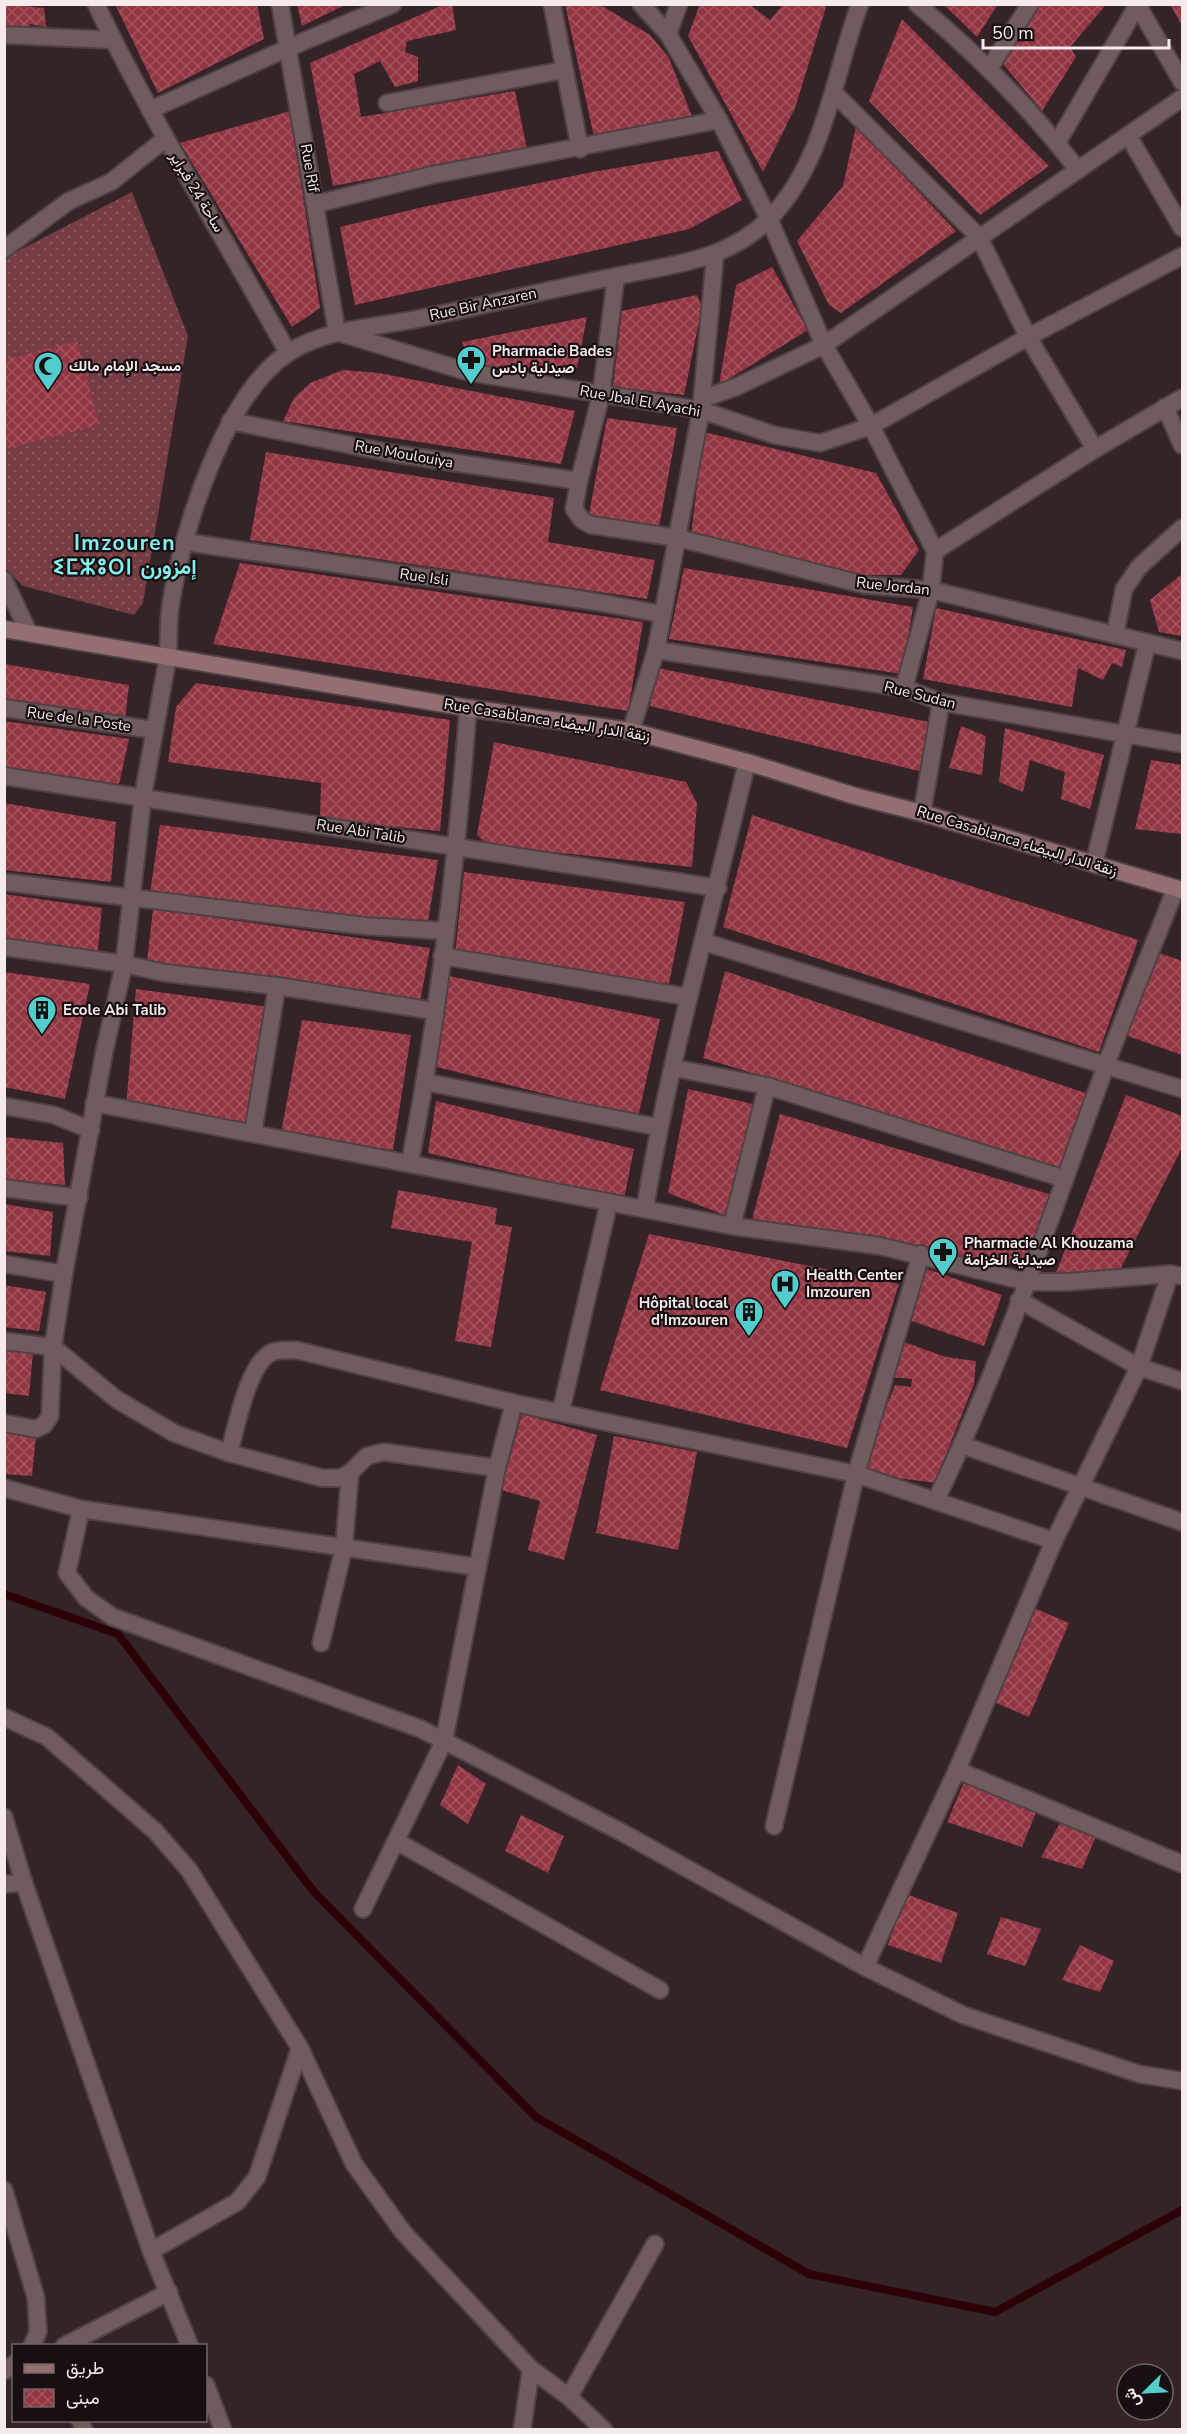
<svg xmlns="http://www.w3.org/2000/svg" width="1187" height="2434" font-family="'Nunito Sans',Vazirmatn,'Noto Sans Tifinagh',sans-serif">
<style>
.grass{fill:url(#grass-dots)}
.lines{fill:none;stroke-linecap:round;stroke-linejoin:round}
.stream{stroke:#2d0008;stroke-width:8}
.building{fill:url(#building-cross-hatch)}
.minor-casing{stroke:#504243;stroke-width:20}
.tertiary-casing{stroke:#504243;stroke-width:20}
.secondary-casing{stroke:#504243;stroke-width:20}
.minor{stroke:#6f5c5d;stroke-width:16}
.tertiary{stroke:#6f5c5d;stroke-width:16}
.secondary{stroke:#946f71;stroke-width:16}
.labels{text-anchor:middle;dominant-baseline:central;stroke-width:4.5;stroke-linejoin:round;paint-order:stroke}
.street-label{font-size:15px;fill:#f6ebeb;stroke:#170f10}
.poi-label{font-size:15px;font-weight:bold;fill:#f6ebeb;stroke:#170f10;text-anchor:start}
.district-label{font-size:21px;font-weight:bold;letter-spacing:1.5px;fill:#82eeed;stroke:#170f10}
</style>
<defs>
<pattern id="grass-dots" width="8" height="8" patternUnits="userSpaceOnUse" patternTransform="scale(1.5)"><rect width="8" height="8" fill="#753d43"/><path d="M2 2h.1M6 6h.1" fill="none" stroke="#89595e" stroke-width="1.8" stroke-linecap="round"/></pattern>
<pattern id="building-cross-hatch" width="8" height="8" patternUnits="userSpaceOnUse" patternTransform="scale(1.5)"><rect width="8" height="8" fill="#933643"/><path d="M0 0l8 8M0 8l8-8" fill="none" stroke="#a3535e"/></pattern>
</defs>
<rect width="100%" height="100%" fill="#342425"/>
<polygon class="grass" points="132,192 188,336 143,603 134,615 23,586 5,568 5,261 12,254"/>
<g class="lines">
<polyline class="stream" points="4,1594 118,1634 314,1892 536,2117 809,2274 995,2312 1182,2210"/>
</g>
<g class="building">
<polygon points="4,4 44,8 46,27 30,24 28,33 4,31"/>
<polygon points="115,4 257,4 264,39 158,93"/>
<polygon points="297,4 347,4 302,26"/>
<polygon points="445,4 452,4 456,30 407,41 405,52 418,57 418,81 395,87 380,61 354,74 361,117 515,91 527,149 333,186 310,63"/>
<polygon points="565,4 599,4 650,35 669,58 695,124 594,137"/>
<polygon points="700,4 749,4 770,20 781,7 778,4 827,4 795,108 763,172 688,36"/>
<polygon points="943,4 998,4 977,37"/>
<polygon points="1034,4 1105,6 1070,47 1076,57 1042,111 999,59"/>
<polygon points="1170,4 1182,4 1182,26"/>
<polygon points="902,19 1049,166 980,215 869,101"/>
<polygon points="290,111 320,308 292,327 180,143"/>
<polygon points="856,126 956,231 841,313 829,305 797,241 843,186"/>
<polygon points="718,151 742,200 689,229 355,305 340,227 423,207 592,172"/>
<polygon points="772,267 808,330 719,385 736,285"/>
<polygon points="697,295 702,307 684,395 613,387 622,311"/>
<polygon points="587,317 577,368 472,369 462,342"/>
<polygon points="77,341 99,425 4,449 4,360"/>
<polygon points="343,370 379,373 575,411 561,464 283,421 294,398 310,383"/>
<polygon points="607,418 677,428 659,527 588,519"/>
<polygon points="704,432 876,473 919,550 901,575 858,575 691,534"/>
<polygon points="266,452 554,498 548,542 655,560 647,599 250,540"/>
<polygon points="240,563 643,622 628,711 213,644"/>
<polygon points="684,568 913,607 902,674 669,639"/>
<polygon points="1182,574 1182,636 1159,632 1150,600"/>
<polygon points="936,608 1126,650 1122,667 1112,663 1103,680 1078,668 1072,707 923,679"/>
<polygon points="4,664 129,685 125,719 4,702"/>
<polygon points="657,668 934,723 923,772 650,706"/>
<polygon points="196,683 450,720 440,831 320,820 321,783 168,762 176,707"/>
<polygon points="4,721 129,739 119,784 4,767"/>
<polygon points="961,726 986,736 982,775 949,768"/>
<polygon points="1005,728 1104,755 1090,809 1061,799 1065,772 1030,760 1023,792 999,782"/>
<polygon points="494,742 686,782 697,803 692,867 488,845 477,835"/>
<polygon points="1151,760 1182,765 1182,834 1135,829"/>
<polygon points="4,803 116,822 111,882 4,870"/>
<polygon points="752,815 1138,940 1099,1052 723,927"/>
<polygon points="160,825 438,860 427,928 150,893"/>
<polygon points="464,872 685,902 669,984 455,954"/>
<polygon points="4,894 102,908 97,957 4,943"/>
<polygon points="153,909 430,948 419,1007 147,961"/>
<polygon points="1157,952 1182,961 1182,1055 1122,1034"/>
<polygon points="725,971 1091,1095 1066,1169 703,1058"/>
<polygon points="4,972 90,984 65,1099 4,1087"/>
<polygon points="449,976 660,1019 638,1117 433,1066"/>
<polygon points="136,989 268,1007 246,1125 126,1107"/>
<polygon points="302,1020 411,1035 393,1150 281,1133"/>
<polygon points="688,1089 753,1104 727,1216 668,1193"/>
<polygon points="1126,1095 1182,1116 1182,1148 1121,1268 1054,1278"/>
<polygon points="436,1101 634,1149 624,1199 428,1153"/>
<polygon points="780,1114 1049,1194 1029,1267 752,1220"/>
<polygon points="4,1137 63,1143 65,1185 4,1179"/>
<polygon points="398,1190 497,1208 495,1224 512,1227 491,1347 455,1341 472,1242 391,1228"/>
<polygon points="4,1204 53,1212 50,1256 4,1251"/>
<polygon points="649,1234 899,1284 847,1448 600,1390"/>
<polygon points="927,1269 1002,1295 984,1346 909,1320"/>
<polygon points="4,1285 46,1292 39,1331 4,1327"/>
<polygon points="901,1341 946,1357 976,1361 974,1384 939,1472 937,1483 866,1474 868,1452 895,1385 911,1387 912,1379 891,1377"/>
<polygon points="4,1349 33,1353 29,1396 4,1393"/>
<polygon points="522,1414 597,1435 564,1560 528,1550 540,1501 501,1490"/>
<polygon points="4,1432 36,1435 32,1476 4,1474"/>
<polygon points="614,1436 697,1452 678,1550 596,1533"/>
<polygon points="1034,1608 1069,1623 1029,1717 994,1702"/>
<polygon points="458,1765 486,1784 468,1824 440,1805"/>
<polygon points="965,1780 1037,1810 1022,1847 947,1822"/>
<polygon points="521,1815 564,1836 548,1873 505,1851"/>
<polygon points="1064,1816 1097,1834 1082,1869 1041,1857"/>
<polygon points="906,1894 958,1913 941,1963 888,1945"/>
<polygon points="1001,1917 1041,1929 1025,1966 987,1954"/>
<polygon points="1080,1945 1114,1961 1100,1992 1062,1980"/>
</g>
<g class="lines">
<g class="minor-casing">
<g id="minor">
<path d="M 96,4 C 153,124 224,237 288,353"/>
<polyline points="280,4 337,332 468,372 701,410 774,435 820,443 871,426 1028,337 1182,256"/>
<polyline points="552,4 580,149"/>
<polyline points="641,4 668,34 719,120 769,219 824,345 871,426 935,551 931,590 904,688"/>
<path d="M 917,4 C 976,53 1031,109 1078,170"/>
<polyline points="1137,4 1182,82"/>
<polyline points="668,34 679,4"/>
<polyline points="4,35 113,40"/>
<polyline points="989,69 1030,4"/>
<polyline points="834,93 979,237 1028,337 1095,449"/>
<polyline points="387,103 564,70"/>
<polyline points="150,110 288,48 393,4"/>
<polyline points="1129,137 1182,228"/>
<polyline points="1057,143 1137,6"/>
<polyline points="316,204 432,175 719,120"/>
<polyline points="4,249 69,201 111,182 165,139"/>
<polyline points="616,276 601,395 579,481 574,509 582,520 591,525 678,538 865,585 931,590 1182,651"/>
<polyline points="702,399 736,387 824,345 1182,98"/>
<polyline points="1165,407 1182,445"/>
<polyline points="230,421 390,453 579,481"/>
<polyline points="185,542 591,601 662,614"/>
<polyline points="935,551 1095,449 1182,398"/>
<polyline points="4,580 29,633"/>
<polyline points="1115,635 1124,589 1139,567 1182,528"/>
<polyline points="656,650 904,688 941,702 1182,744"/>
<polyline points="4,708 154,730"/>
<polyline points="631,731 656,650 701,410 715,256"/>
<polyline points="4,776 718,888"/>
<polyline points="922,813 941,702"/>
<polyline points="1094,864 1147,644"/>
<polyline points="4,882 365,926 445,931"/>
<polyline points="704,942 1182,1089"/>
<polyline points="4,947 124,964 165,973 277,986 434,1011"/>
<polyline points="442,956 688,997"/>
<polyline points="674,1068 767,1086 1065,1179"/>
<polyline points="425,1082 658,1127"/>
<polyline points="94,1103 732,1226 880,1246 1027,1282 1068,1282 1170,1274 1182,1276"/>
<polyline points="4,1106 54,1115 91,1130"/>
<polyline points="253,1133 277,986"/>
<path d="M 410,1162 C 439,1012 457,860 468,708"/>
<polyline points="4,1188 79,1198"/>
<path d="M 645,1209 C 669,1058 712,911 747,762"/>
<polyline points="732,1226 767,1086"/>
<polyline points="4,1264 64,1274"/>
<polyline points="1019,1300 1139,1367 1182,1381"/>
<polyline points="4,1341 53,1347 116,1399 174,1433 229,1453 322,1478 340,1478 350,1473 367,1456 384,1452 497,1468"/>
<polyline points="561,1411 609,1202"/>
<polyline points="4,1423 36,1429 44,1425 50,1416 53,1347 64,1274 104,1053 124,964 143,796 168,656"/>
<polyline points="962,1445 1182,1522"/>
<path d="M 229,1453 C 236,1429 248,1361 273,1352 C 279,1349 289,1351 296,1350 L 514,1403 L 856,1474 L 1054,1541"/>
<polyline points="4,1488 81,1509 478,1567"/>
<path d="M 936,1500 C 1003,1361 1052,1213 1105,1068 C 1127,1008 1152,949 1175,890"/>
<polyline points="81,1509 67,1573 86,1598 113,1617 421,1729 623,1833 865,1967 963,2015 1139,2074 1182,2081"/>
<polyline points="321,1643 344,1547 350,1473"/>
<polyline points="4,1717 47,1737 155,1831 189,1870 300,2048 354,2164 403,2232 531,2369 569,2397 604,2430"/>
<polyline points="957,1770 1182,1864"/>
<polyline points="4,1817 24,1883 151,2251 190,2346"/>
<polyline points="774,1826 856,1474 921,1254"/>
<polyline points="396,1841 660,1990"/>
<polyline points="4,1884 24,1883"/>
<polyline points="363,1909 444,1741 497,1468 514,1403"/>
<polyline points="865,1967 957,1770 1054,1541 1139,1367 1170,1274"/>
<polyline points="4,2190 36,2298 38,2332 32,2346"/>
<polyline points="151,2251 237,2202 257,2177 300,2048"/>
<polyline points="64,2346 169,2292"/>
<polyline points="4,2371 14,2364"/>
<polyline points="206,2385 223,2430"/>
<polyline points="569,2397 655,2244"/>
<polyline points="80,2420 84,2430"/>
<polyline points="522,2430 531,2369"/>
</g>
</g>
<g class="tertiary-casing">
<path id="tertiary" d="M 168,656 C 169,639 168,620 171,603 C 182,531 225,394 288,353 C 327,328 373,328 417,319 C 482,306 547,290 613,277 C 668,265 724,262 767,221 C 825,165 833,76 860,4"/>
</g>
<g class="secondary-casing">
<polyline id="secondary" points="4,629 468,708 631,731 747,762 855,796 922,813 1182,890"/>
</g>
<use href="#minor" class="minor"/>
<use href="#tertiary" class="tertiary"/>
<use href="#secondary" class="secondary"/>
</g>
<defs>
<g id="pharmacy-pin" transform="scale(1.5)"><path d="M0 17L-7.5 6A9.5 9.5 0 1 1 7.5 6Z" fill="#52cdcc" stroke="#170f10"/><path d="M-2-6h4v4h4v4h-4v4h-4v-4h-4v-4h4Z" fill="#111"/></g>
<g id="mosque-pin" transform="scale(1.5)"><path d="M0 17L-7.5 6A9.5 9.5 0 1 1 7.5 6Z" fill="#52cdcc" stroke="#170f10"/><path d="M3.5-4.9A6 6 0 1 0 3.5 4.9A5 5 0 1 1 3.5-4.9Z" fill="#111"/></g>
<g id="building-pin" transform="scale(1.5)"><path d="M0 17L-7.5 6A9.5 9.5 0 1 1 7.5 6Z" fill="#52cdcc" stroke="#170f10"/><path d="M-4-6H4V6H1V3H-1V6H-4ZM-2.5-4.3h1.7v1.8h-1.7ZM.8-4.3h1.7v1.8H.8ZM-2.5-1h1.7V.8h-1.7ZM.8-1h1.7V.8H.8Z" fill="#111"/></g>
<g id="hospital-pin" transform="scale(1.5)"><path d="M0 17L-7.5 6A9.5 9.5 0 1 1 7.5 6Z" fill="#52cdcc" stroke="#170f10"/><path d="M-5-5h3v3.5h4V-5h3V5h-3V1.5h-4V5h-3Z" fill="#111"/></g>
</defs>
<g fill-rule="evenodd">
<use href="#pharmacy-pin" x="471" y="360"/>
<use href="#mosque-pin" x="48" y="366"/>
<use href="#building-pin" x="42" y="1010"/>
<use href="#pharmacy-pin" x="943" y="1252"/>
<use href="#hospital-pin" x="785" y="1284"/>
<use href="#building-pin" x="749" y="1312"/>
</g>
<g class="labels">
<g class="street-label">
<text transform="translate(310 168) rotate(80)">Rue Rif</text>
<text transform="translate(197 192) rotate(59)">ساحة 24 فبراير</text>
<text transform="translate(483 304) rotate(-12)">Rue Bir Anzaren</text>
<text transform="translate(640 401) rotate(10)">Rue Jbal El Ayachi</text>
<text transform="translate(404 454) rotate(10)">Rue Moulouiya</text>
<text transform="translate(424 577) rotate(8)">Rue Isli</text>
<text transform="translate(893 586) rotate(6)">Rue Jordan</text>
<text transform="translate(920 695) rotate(14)">Rue Sudan</text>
<text transform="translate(79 719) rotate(8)">Rue de la Poste</text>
<text transform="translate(547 720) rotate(9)">Rue Casablanca زنقة الدار البيضاء</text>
<text transform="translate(361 831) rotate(9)">Rue Abi Talib</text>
<text transform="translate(1017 841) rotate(17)">Rue Casablanca زنقة الدار البيضاء</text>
</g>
<g class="poi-label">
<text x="492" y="351">Pharmacie Bades<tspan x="492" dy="17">صيدلية بادس</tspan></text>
<text x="69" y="366">مسجد الإمام مالك</text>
<text x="63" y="1010">Ecole Abi Talib</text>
<text x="964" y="1243">Pharmacie Al Khouzama<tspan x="964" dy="17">صيدلية الخزامة</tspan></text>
<text x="806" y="1275">Health Center<tspan x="806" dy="17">Imzouren</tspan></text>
<text x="728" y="1303" text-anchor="end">Hôpital local<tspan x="728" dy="17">d'Imzouren</tspan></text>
</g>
<g class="district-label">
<text x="125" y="543">Imzouren<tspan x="125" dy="24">ⵉⵎⵣⵓⵔⵏ إمزورن</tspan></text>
</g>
</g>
<rect width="1187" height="2434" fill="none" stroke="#f6ebeb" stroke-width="12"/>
<rect x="12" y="2344" width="195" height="78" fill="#170f10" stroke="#706768" stroke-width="1.5"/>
<rect x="24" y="2364" width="30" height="9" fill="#946f71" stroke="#706768" stroke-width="1.5"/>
<text x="66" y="2374" font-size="18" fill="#f6ebeb">طريق</text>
<rect x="24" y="2389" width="30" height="18" fill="url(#building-cross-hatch)" stroke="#706768" stroke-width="1.5"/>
<text x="66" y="2404" font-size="18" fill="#f6ebeb">مبنى</text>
<g transform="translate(1145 2392) rotate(246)"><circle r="28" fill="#170f10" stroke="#706768" stroke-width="1.5"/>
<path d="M0-4.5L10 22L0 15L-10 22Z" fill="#52cdcc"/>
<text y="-9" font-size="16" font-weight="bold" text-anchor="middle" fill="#f6ebeb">ش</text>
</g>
<path d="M983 39v9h186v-9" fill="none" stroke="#f6ebeb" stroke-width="3"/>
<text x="992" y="39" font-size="18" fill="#f6ebeb" stroke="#170f10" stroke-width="4.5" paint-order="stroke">50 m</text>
</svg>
